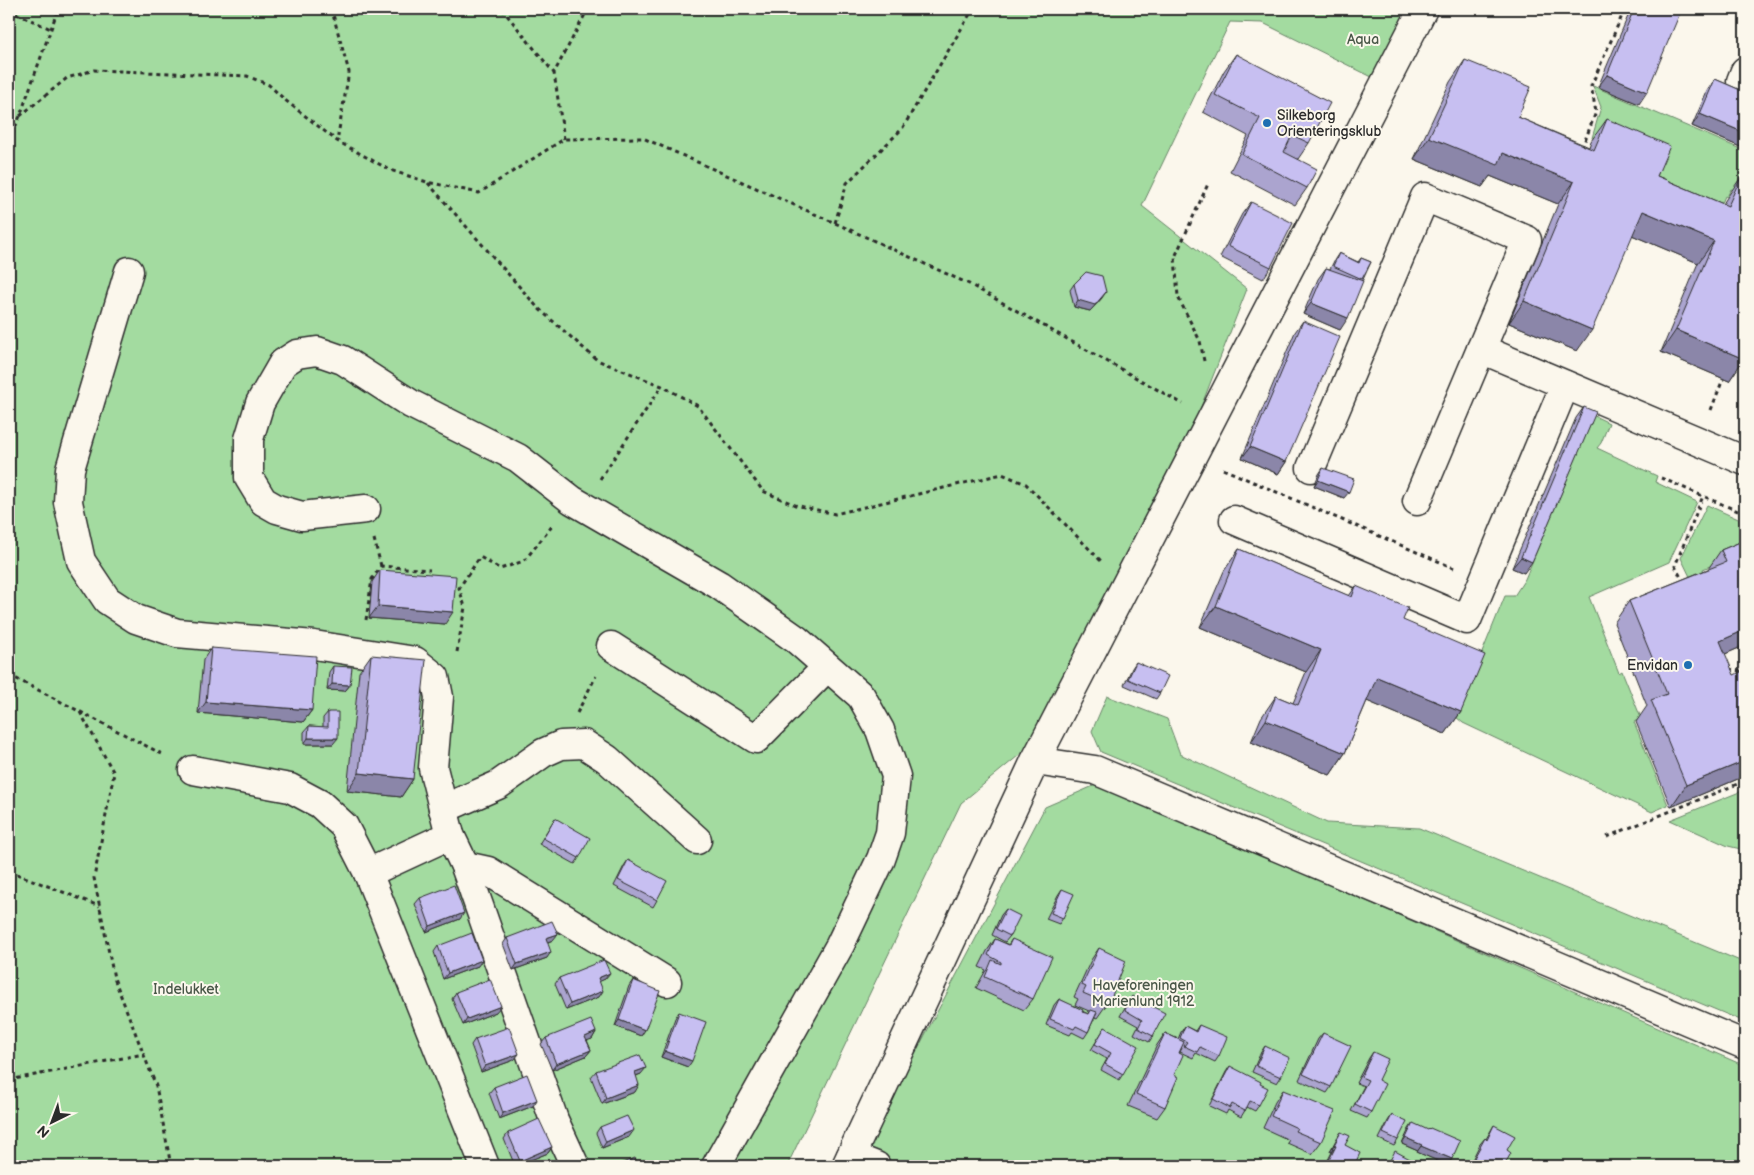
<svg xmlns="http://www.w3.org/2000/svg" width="1754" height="1175" font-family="'Balsamiq Sans',sans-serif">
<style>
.green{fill:#a3dba0;stroke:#678366}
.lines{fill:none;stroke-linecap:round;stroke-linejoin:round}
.minor-casing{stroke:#2b2b2b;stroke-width:31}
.path{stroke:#2b2b2b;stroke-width:3;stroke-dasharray:4 4;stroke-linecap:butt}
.minor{stroke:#fbf7ec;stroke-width:28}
.wall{fill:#aba4cf;stroke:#2b2b2b}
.shaded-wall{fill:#8b86a9;stroke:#2b2b2b}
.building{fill:#c7bff1;stroke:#2b2b2b}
.poi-dot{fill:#1f6fb2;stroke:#fbf7ec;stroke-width:2}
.labels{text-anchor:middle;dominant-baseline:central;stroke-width:4;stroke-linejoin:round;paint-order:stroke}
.park-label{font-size:14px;fill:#495748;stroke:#fbf7ec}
.poi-label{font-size:14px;fill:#2b2b2b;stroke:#fbf7ec;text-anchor:start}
</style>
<rect width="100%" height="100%" fill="#fbf7ec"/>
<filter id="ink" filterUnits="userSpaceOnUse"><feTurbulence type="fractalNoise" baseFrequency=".02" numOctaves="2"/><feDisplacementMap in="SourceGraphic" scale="10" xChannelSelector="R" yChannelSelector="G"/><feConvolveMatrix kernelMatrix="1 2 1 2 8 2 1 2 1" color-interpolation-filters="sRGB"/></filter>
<g filter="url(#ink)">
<g class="green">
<polygon points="9,9 1414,9 1378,80 1263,23 1230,22 1142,206 1247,289 1188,440 1041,737 961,803 787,1166 9,1166"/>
<polygon points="1593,86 1745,151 1745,196 1731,189 1727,197 1725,196 1713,224 1650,195 1660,169 1592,138 1601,107"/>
<polygon points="1582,410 1609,423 1601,443 1597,448 1657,476 1655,482 1697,502 1669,562 1589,597 1619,673 1622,671 1641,718 1634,722 1668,805 1652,812 1463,723 1456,717 1505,596 1514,596 1525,579 1591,423"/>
<polygon points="1707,505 1745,522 1745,551 1703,569 1707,581 1694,585 1681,558"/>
<polygon points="1107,696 1167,719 1180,754 1327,823 1419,828 1745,963 1745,1022 1101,752 1092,731"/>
<polygon points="1098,784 1745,1066 1745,1166 856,1166 1045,807"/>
<polygon points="1742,791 1745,800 1745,850 1728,846 1670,820"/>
</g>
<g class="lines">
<g class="minor-casing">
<g id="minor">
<polyline points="1741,81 1745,71"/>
<polyline points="129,271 70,469 68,502 81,561 107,600 136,619 177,633 314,645 415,661 435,677 439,697 433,768 450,835 465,866 554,1120 575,1166"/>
<polyline points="1481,349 1745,461"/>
<polyline points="1311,468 1425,197 1527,240 1417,501"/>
<polyline points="366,509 302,516 277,509 263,501 249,478 249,439 260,403 283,363 297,354 317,351 343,360 411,404 518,458 572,500 719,585 797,640 861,696 880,730 896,776 890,833 881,859 840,945 716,1166"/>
<polyline points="1234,520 1467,620 1565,385"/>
<polyline points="611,646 756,739 827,667"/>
<polyline points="1035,761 1423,9"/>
<polyline points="193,770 290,788 320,804 344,826 368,873 485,1166"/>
<polyline points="443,809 498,785 543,753 561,745 584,744 607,759 697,840"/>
<polyline points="465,866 488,871 667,982"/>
<polyline points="368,873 450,835"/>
<polyline points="851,1156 876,1166"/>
<polyline points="846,1166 1035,761 1095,770 1745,1045"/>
</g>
</g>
<g class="path">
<polyline points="10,9 17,14 51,29"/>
<polyline points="330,9 332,11 349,72 337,141"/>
<polyline points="502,9 554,73"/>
<polyline points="20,116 67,78 94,70 247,76 269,85 285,100 337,141 390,170 427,182 479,193 564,139 643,138 835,223 969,284 1183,404"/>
<polyline points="564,139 554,73 588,9"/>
<polyline points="9,142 20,116 58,9"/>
<polyline points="1582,148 1596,112 1591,86 1625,9"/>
<polyline points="428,183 538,308 597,360 662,386 698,406 763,491 795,505 835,514 1002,474 1026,484 1101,561"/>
<polyline points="835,223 847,183 902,129 973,9"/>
<polyline points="1204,361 1200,341 1178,297 1175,257 1208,184"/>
<polyline points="1711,410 1723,379"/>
<polyline points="1223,469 1454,568"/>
<polyline points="1661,478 1745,514"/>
<polyline points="600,479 662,386"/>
<polyline points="374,539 381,566"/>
<polyline points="1684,583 1675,566 1703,496"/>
<polyline points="366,620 372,579 381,566 430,570"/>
<polyline points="457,652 465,607 459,588 480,557 500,569 524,561 553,525"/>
<polyline points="1729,669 1745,672"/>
<polyline points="9,675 164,755"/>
<polyline points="80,712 114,773 94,878 114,978 156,1086 171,1166"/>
<polyline points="577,713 596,676"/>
<polyline points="1607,837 1745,781"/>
<polyline points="9,871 99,906"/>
<polyline points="9,1080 144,1054"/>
</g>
<use href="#minor" class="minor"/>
</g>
<g class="wall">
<polygon points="1631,9 1669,9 1639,104 1598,87"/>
<polygon points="1236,54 1309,143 1298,159 1307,188 1295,205 1230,171 1248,136 1203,112 1224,71"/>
<polygon points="1465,60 1518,117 1589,147 1591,141 1607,119 1657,176 1723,204 1726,199 1741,177 1744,359 1729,381 1661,352 1698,263 1632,235 1577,351 1509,323 1558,204 1490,176 1482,187 1414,159 1450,82"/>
<polygon points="1715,79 1745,92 1745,149 1692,126 1707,91"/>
<polygon points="1251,202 1271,267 1263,279 1220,257 1242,214"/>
<polygon points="1339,253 1358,262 1361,258 1371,262 1340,330 1303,314 1318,279 1326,268 1330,269 1335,259"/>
<polygon points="1074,284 1102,298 1090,311 1074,307 1070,290"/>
<polygon points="1303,321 1286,462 1278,474 1242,458 1295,332"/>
<polygon points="1584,407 1524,573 1512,568 1576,418"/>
<polygon points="1323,468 1344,498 1314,486 1319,474"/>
<polygon points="1745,540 1745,658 1743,659 1739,648 1725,654 1745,776 1671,807 1636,722 1647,706 1614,623 1629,601 1708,569 1721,550"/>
<polygon points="1239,549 1349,596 1356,586 1403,620 1461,712 1445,734 1367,701 1345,753 1330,775 1251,742 1261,718 1276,696 1293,703 1306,672 1200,627 1224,571"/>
<polygon points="380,570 445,624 369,618 372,582"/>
<polygon points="211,648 312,710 303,722 198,713 203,660"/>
<polygon points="371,655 413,779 401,797 347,791 359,672"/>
<polygon points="1136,662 1160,693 1156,699 1124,685 1132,668"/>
<polygon points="333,666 350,685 345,691 327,690 329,672"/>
<polygon points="328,712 333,744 304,744 304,732 309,726 323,727 323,718"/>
<polygon points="555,818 579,858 575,864 539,844"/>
<polygon points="628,860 657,900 653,907 614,886 624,866"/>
<polygon points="1062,889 1063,918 1059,924 1046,919 1058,895"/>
<polygon points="420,898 460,919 426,932 415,904"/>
<polygon points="1006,909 1010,936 1005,942 992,935 1001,915"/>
<polygon points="507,938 553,940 548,942 547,958 513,970 503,944"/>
<polygon points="995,939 1008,945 1012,939 1033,999 1024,1010 976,988 986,970 979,967 987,951"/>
<polygon points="438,946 478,966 443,979 434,952"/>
<polygon points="1099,948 1111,998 1097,1018 1095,1017 1088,1032 1084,1038 1072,1032 1070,1035 1046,1025 1054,1005 1059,999 1088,1014 1089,1011 1075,1005 1078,999 1074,997 1091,960"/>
<polygon points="559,978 605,979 599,981 599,997 566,1010 555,984"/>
<polygon points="633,980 641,1036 615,1026 629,986"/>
<polygon points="456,992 496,1012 463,1025 452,999"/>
<polygon points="1132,996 1153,1036 1149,1042 1134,1034 1138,1026 1120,1016 1128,1002"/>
<polygon points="679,1012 688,1067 661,1057 675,1018"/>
<polygon points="1199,1025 1219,1056 1215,1062 1196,1053 1193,1058 1180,1052 1182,1048 1181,1047 1179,1053 1165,1107 1157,1118 1128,1106 1157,1045 1165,1033 1178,1039 1181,1032 1185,1026 1195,1031"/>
<polygon points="1105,1027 1123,1074 1119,1080 1101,1070 1107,1059 1091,1050"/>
<polygon points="596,1032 592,1039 587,1040 591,1050 586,1056 552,1070 541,1044 546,1038"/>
<polygon points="1323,1033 1331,1087 1327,1093 1299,1080 1318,1039"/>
<polygon points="475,1039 514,1060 481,1072 471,1045"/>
<polygon points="1265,1046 1281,1077 1277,1083 1252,1072 1261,1052"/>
<polygon points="1373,1052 1378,1080 1371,1112 1367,1118 1351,1111 1364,1086 1356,1083 1369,1058"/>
<polygon points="1230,1066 1259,1105 1255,1111 1247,1107 1241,1117 1228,1110 1226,1114 1209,1106 1226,1072"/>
<polygon points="596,1071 641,1074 636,1076 635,1092 602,1104 591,1077"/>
<polygon points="494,1087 533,1106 499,1119 489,1093"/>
<polygon points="1283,1090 1321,1142 1312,1154 1287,1143 1289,1140 1263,1128 1275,1102"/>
<polygon points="1392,1115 1398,1140 1394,1146 1379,1139 1388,1121"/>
<polygon points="1413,1123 1452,1159 1447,1165 1450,1166 1432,1166 1436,1160 1417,1152 1418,1151 1402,1144 1409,1129"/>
<polygon points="1494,1125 1507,1150 1504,1166 1474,1166 1470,1164 1480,1144 1485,1138 1486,1139"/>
<polygon points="600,1127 629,1137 602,1148 596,1133"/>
<polygon points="1341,1132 1345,1145 1354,1166 1325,1166 1332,1152 1330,1151 1337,1138"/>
<polygon points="508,1133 552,1147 548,1153 515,1166 504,1139"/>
</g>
<g class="shaded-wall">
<polygon points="1607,75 1647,92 1639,104 1598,87"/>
<polygon points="1700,114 1745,133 1745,149 1692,126"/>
<polygon points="1429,137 1503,153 1574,182 1558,204 1490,176 1482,187 1414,159"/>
<polygon points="1643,211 1714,241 1698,263 1627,233"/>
<polygon points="1106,292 1102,298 1090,311 1074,307 1078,300"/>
<polygon points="1524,301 1592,330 1577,351 1509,323"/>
<polygon points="1311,303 1348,318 1340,330 1303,314"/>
<polygon points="1676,330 1744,359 1729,381 1661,352"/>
<polygon points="1250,447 1286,462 1278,474 1242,458"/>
<polygon points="1318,480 1349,492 1344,498 1314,486"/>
<polygon points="1521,557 1532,562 1524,573 1512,568"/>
<polygon points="378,606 453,612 445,624 369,618"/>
<polygon points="1216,606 1321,650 1306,672 1200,627"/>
<polygon points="1745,630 1745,639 1739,648 1704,663 1720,641"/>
<polygon points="1377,677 1461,712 1445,734 1362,699"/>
<polygon points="332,684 350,685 345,691 327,690"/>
<polygon points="206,702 312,710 303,722 198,713"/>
<polygon points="1266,720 1345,753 1330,775 1251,742"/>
<polygon points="308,738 338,738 333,744 304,744"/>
<polygon points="1745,761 1745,776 1671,807 1686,785"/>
<polygon points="359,773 413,779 401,797 347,791"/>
<polygon points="464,913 460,919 426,932 430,926"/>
<polygon points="558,934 553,940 542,944 546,938"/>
<polygon points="551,952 547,958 513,970 517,964"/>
<polygon points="482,960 478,966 443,979 448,973"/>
<polygon points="610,973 605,979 594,984 598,978"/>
<polygon points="603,991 599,997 566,1010 570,1004"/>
<polygon points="501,1006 496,1012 463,1025 467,1019"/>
<polygon points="619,1020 645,1030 641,1036 615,1026"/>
<polygon points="596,1032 592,1039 581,1043 585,1037"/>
<polygon points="591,1050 586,1056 552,1070 556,1064"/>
<polygon points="665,1051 692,1061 688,1067 661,1057"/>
<polygon points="519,1054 514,1060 481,1072 485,1066"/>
<polygon points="646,1068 641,1074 630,1078 635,1072"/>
<polygon points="639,1085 635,1092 602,1104 606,1098"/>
<polygon points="537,1100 533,1106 499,1119 503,1113"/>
<polygon points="634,1130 629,1137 602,1148 606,1142"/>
<polygon points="1406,1138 1422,1145 1418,1151 1402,1144"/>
<polygon points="1334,1145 1336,1146 1332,1152 1330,1151"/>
<polygon points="1421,1146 1452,1159 1447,1165 1417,1152"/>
<polygon points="552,1147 548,1153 516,1166 520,1161"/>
</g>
<g class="building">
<polygon points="1634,9 1669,9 1680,13 1647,92 1607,75"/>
<polygon points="1236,54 1330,103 1309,143 1292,135 1284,152 1317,169 1307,188 1242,154 1260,118 1215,95"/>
<polygon points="1465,60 1531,87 1518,117 1594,150 1607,119 1670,146 1657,176 1728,206 1741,177 1745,179 1745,357 1744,359 1676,330 1714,241 1643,211 1592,330 1524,301 1574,182 1503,153 1498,165 1429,137"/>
<polygon points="1715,79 1745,92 1745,133 1700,114"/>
<polygon points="1251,202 1293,223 1271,267 1228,246"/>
<polygon points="1339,253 1359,263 1361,258 1371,262 1362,279 1333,266"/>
<polygon points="1326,268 1363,281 1348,318 1311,303"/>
<polygon points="1086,272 1102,276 1106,292 1095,305 1078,300 1074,284"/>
<polygon points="1303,321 1340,337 1286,462 1250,447"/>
<polygon points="1584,407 1596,412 1532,562 1521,557"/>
<polygon points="1323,468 1354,479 1349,492 1318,480"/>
<polygon points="1745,540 1745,630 1720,641 1734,675 1743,671 1745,676 1745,761 1686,785 1651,700 1667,694 1629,601 1726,562 1721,550"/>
<polygon points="1239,549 1352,597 1356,586 1408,608 1403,620 1485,655 1461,712 1377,677 1345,753 1266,720 1276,696 1298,705 1321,650 1216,606"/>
<polygon points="380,570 456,576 453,612 378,606"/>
<polygon points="211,648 316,656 312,710 206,702"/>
<polygon points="371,655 426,660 413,779 359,773"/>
<polygon points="1136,662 1168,676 1160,693 1128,679"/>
<polygon points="333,666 352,667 350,685 332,684"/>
<polygon points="328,712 338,712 338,738 308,738 309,726 328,727"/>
<polygon points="555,818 590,838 579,858 543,838"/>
<polygon points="628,860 667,881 657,900 618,880"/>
<polygon points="454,885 464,913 430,926 420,898"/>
<polygon points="1062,889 1074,894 1063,918 1051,913"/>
<polygon points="1006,909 1020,916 1010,936 996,929"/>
<polygon points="552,921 558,934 546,938 551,952 517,964 507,938"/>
<polygon points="472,933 482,960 448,973 438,946"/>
<polygon points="995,939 1009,945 1012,939 1052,957 1033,999 985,977 992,960 1001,964 1001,962 988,955"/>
<polygon points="1099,948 1126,961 1111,998 1109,997 1106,1006 1096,1002 1097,999 1083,993 1086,987 1082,985"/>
<polygon points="604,960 610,973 598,978 603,991 570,1004 559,978"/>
<polygon points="490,979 501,1006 467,1019 456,992"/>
<polygon points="633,980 660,991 645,1030 619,1020"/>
<polygon points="1132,996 1165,1013 1153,1036 1138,1028 1142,1020 1125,1010"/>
<polygon points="1059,999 1083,1010 1082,1012 1089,1014 1091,1010 1097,1012 1088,1032 1076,1026 1074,1029 1050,1019"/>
<polygon points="679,1012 706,1022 692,1061 665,1051"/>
<polygon points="591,1020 596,1032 585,1037 591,1050 556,1064 546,1038"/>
<polygon points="1199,1025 1227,1037 1219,1056 1200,1047 1197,1052 1184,1046 1187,1042 1180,1038 1185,1026 1196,1032"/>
<polygon points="509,1027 519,1054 485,1066 475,1039"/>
<polygon points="1105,1027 1139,1046 1123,1074 1105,1064 1111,1053 1095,1044"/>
<polygon points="1165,1033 1184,1042 1179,1053 1183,1055 1174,1075 1178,1077 1165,1107 1136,1094"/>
<polygon points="1323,1033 1351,1046 1331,1087 1303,1074"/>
<polygon points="1265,1046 1290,1058 1281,1077 1256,1066"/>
<polygon points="1373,1052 1388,1059 1378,1080 1385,1084 1371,1112 1355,1104 1368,1080 1361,1077"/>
<polygon points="640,1055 646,1068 635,1072 639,1085 606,1098 596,1071"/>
<polygon points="1230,1066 1261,1082 1260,1084 1268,1088 1259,1105 1250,1101 1245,1111 1232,1104 1230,1108 1213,1099"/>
<polygon points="527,1074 537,1100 503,1113 494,1087"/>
<polygon points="1283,1090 1335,1111 1321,1142 1295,1131 1297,1128 1271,1116"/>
<polygon points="1392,1115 1407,1122 1398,1140 1383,1133"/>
<polygon points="627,1116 634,1130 606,1142 600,1127"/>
<polygon points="539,1119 552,1147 520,1161 508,1133"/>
<polygon points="1413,1123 1428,1130 1430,1128 1460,1141 1452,1159 1421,1146 1422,1145 1406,1138"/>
<polygon points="1494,1125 1515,1136 1507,1150 1511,1153 1504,1166 1490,1166 1474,1158 1485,1138 1487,1140"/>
<polygon points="1341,1132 1350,1136 1345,1145 1360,1153 1354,1166 1332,1166 1327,1164 1336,1146 1334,1145"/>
<polygon points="1395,1151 1423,1166 1387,1166"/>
<polygon points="635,1158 638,1166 615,1166"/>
<polygon points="1436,1160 1450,1166 1433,1166"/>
<polygon points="1536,1160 1551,1166 1533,1166"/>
</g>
</g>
<g class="poi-dot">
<circle cx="1267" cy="123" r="5"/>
<circle cx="1688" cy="665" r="5"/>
</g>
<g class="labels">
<g class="park-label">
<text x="1363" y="39">Aqua</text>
<text x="1143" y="985">Haveforeningen<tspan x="1143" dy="16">Marienlund 1912</tspan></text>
<text x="186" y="989">Indelukket</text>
</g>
<g class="poi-label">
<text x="1277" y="115">Silkeborg<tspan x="1277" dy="16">Orienteringsklub</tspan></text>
<text x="1678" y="665" text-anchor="end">Envidan</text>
</g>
</g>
<rect width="1754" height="1175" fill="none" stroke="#fbf7ec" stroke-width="30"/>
<rect x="15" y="15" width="1724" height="1145" fill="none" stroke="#2b2b2b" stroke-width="2" filter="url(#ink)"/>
<g transform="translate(52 1122) rotate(222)" stroke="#fbf7ec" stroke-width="4" paint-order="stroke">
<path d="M0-4L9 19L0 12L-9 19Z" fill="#2b2b2b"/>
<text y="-8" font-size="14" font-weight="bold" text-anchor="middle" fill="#2b2b2b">N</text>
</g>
</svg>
